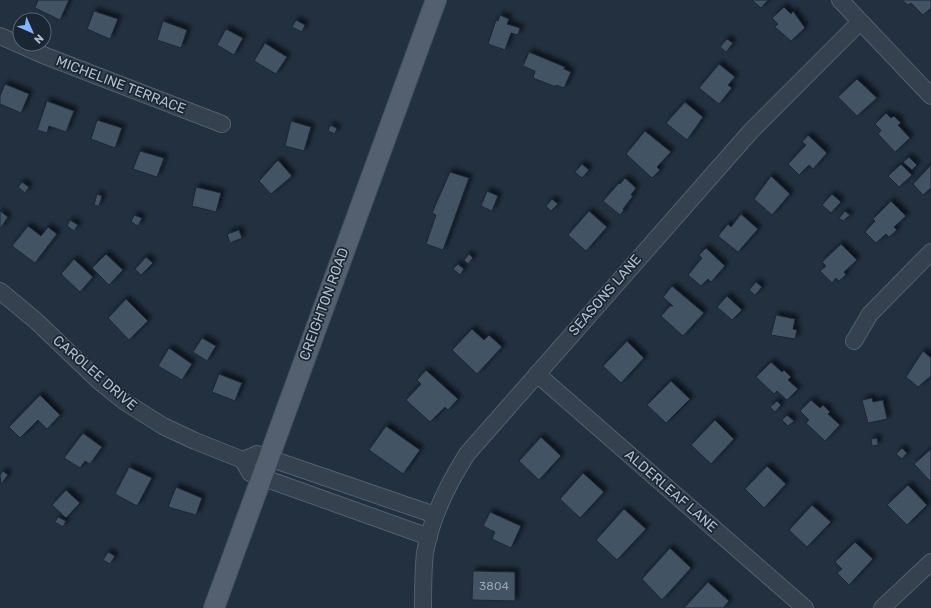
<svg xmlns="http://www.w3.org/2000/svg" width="931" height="608" font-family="Rubik,sans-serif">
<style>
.building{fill:#425264;stroke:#1d2837;filter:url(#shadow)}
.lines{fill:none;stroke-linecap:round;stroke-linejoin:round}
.minor-casing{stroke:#545f6e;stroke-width:18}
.major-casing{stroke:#424d5c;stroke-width:22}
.minor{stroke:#364150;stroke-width:16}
.major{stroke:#546070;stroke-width:20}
.labels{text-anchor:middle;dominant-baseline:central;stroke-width:3.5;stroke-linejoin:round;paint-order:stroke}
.number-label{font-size:12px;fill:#96a2b1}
.street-label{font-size:14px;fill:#b2bccb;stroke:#1b2634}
</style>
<defs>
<filter id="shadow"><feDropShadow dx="3.5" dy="-3.5" stdDeviation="2" flood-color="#0009"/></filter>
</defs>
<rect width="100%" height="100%" fill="#223040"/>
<g class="building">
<polygon points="38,0 69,0 60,20 35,8"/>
<polygon points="752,0 768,0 761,8"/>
<polygon points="902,0 931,0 931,8 923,15 911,3 908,5"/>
<polygon points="784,7 791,14 793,11 805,28 791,41 775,27 778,24 772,18"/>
<polygon points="94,11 118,19 110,39 87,29"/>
<polygon points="500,15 509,19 507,24 520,28 518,35 511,33 505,50 488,44 496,20 498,21"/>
<polygon points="296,20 305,25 302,32 292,27"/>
<polygon points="163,21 187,30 181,48 157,40"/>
<polygon points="226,29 243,38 234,55 217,45"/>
<polygon points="727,39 733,43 726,52 720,47"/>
<polygon points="265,43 287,57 276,74 254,61"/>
<polygon points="529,52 565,67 564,69 571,72 564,88 556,85 556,87 533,78 535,71 523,66"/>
<polygon points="719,64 735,77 728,85 732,88 719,104 699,88"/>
<polygon points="857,79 877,98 857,116 838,97"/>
<polygon points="5,84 29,94 21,113 0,104 0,96"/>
<polygon points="47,101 74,111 66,132 49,126 47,133 37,130"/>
<polygon points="685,102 703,117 687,140 666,123"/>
<polygon points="886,113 891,118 894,116 901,123 898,125 910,138 895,152 878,134 881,130 875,124"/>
<polygon points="97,120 122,128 115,148 91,139"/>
<polygon points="291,121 311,127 304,151 285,146"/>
<polygon points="330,125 337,128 335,134 328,131"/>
<polygon points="645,131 671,152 657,167 660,170 652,178 626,154"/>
<polygon points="808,135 827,153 813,169 809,165 799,175 788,164 806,145 802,142"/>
<polygon points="140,151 164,158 157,177 133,169"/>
<polygon points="909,157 917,165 912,170 903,162"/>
<polygon points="278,160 292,176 271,194 259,181"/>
<polygon points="582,164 589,170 582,178 575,172"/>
<polygon points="901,164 912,175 899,187 888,176"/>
<polygon points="931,165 931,188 923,195 913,184"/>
<polygon points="450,172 469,178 443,250 426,244 436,215 432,213"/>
<polygon points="771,176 790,194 772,215 754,199"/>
<polygon points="625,178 636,188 631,195 633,196 623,209 624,210 620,215 603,201 619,183 620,184"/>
<polygon points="22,182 29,187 25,193 18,187"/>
<polygon points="196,187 221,193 216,212 192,206"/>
<polygon points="487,191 498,196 492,211 481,206"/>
<polygon points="97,194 102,196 99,206 94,205"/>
<polygon points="832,194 841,202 831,213 822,205"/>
<polygon points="552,199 558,204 551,211 546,206"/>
<polygon points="891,201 906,216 894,227 897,230 889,237 886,234 876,243 865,232 875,221 873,219"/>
<polygon points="0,211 8,217 0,229"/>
<polygon points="589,211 607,227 586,251 568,235"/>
<polygon points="845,211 850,215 843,221 839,218"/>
<polygon points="741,214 758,229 738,252 718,236 728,224 731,227"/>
<polygon points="134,215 142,218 138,226 131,222"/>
<polygon points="70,220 78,225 74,231 67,226"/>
<polygon points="28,226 41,236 48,227 57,234 35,263 12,246"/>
<polygon points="239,230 242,238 230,243 227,234"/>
<polygon points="841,244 857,260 844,272 846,275 839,281 836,278 832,283 820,271 826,266 822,262"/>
<polygon points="706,248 725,266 711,282 708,279 701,286 688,275 702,258 699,255"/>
<polygon points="106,254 123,270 109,285 92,268"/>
<polygon points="469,254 473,258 468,264 464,260"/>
<polygon points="146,257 153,263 141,275 135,269"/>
<polygon points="74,259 93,277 80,292 61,274"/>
<polygon points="458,264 464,269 460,275 453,269"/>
<polygon points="756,282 762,287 755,295 749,290"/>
<polygon points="672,286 704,313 683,336 661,316 670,306 673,306 663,297"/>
<polygon points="727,296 742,310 732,320 717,307"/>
<polygon points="126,299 148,321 129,340 108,318"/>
<polygon points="776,315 795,319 793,329 797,330 795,339 771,335"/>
<polygon points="472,329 484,340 489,335 502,347 477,374 452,350"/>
<polygon points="202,338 216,346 207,361 193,352"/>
<polygon points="627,341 644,358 621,383 603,366"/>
<polygon points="169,348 192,364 182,380 158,366"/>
<polygon points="923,351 931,358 931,376 918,387 906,377"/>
<polygon points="771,362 782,372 784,370 791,377 788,380 798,389 787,400 777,391 774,394 756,377"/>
<polygon points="426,370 458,399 448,410 445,407 430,422 406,400 421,384 417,380"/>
<polygon points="219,374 242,383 235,401 212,392"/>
<polygon points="671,381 690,399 666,423 647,405"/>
<polygon points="40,395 60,415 47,429 38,420 20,438 9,427"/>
<polygon points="872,398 873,402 883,400 887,419 868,423 862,400"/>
<polygon points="811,400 820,408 823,405 830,412 828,414 840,425 825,441 806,423 809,420 800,411"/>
<polygon points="777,401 781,405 775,412 770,407"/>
<polygon points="787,415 794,421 788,426 782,420"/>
<polygon points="715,420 734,439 711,464 691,445"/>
<polygon points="386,426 420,450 403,474 369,450"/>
<polygon points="83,433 102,447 90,464 85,461 80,468 64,458"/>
<polygon points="541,437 561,456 539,480 519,461"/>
<polygon points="877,438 878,445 872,446 871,439"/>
<polygon points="902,448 907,453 902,459 896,454"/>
<polygon points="931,449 931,482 914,464"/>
<polygon points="767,466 786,484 764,508 745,489"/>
<polygon points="129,467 152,478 137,506 115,494"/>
<polygon points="3,471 8,475 1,484 0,475"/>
<polygon points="583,473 604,492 580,518 560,499"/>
<polygon points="908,485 927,505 907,525 887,505"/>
<polygon points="176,487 202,498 196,515 168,507"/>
<polygon points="66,490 80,503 66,518 52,505"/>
<polygon points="812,505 831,522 807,547 789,530"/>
<polygon points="624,509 646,529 617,560 596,540"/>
<polygon points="490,512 521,526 511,548 492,539 495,532 483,526"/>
<polygon points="58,517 66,521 63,527 55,522"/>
<polygon points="855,542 873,559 849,585 837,573 842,569 835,562"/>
<polygon points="670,548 691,568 662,600 642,579"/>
<polygon points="108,552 115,556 110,564 103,560"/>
<polygon points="473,571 515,572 515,601 472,600"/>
<polygon points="708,582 729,601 723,608 684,608"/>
</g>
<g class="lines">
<g class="minor-casing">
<g id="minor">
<polyline points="840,0 931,96"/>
<polyline points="0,36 43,55 222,124"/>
<polyline points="0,291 35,320 99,381 125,402 163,426 195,441 243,460 250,473 429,537"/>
<polyline points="854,341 870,314 931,252"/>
<polyline points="537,374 805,608"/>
<polyline points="243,460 257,454 435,515"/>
<path d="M 423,608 C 423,590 423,571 425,553 C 431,517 448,484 467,454 L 751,131 L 860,22"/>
<polyline points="882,608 931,562"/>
</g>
</g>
<g class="major-casing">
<polyline id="major" points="214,608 436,0"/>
</g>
<use href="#minor" class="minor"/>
<use href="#major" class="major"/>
</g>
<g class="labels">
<g class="number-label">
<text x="494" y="586">3804</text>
</g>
<g class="street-label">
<text transform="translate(121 85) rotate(21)">MICHELINE TERRACE</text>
<text transform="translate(605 295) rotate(-49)">SEASONS LANE</text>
<text transform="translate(324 304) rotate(-70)">CREIGHTON ROAD</text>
<text transform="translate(95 373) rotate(41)">CAROLEE DRIVE</text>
<text transform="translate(671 491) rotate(41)">ALDERLEAF LANE</text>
</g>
</g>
<g transform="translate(32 32) rotate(135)"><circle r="19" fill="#1b2634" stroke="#576270"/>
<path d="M0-3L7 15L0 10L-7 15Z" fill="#82b7ff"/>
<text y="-6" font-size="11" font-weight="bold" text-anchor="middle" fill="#b2bccb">N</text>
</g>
</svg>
